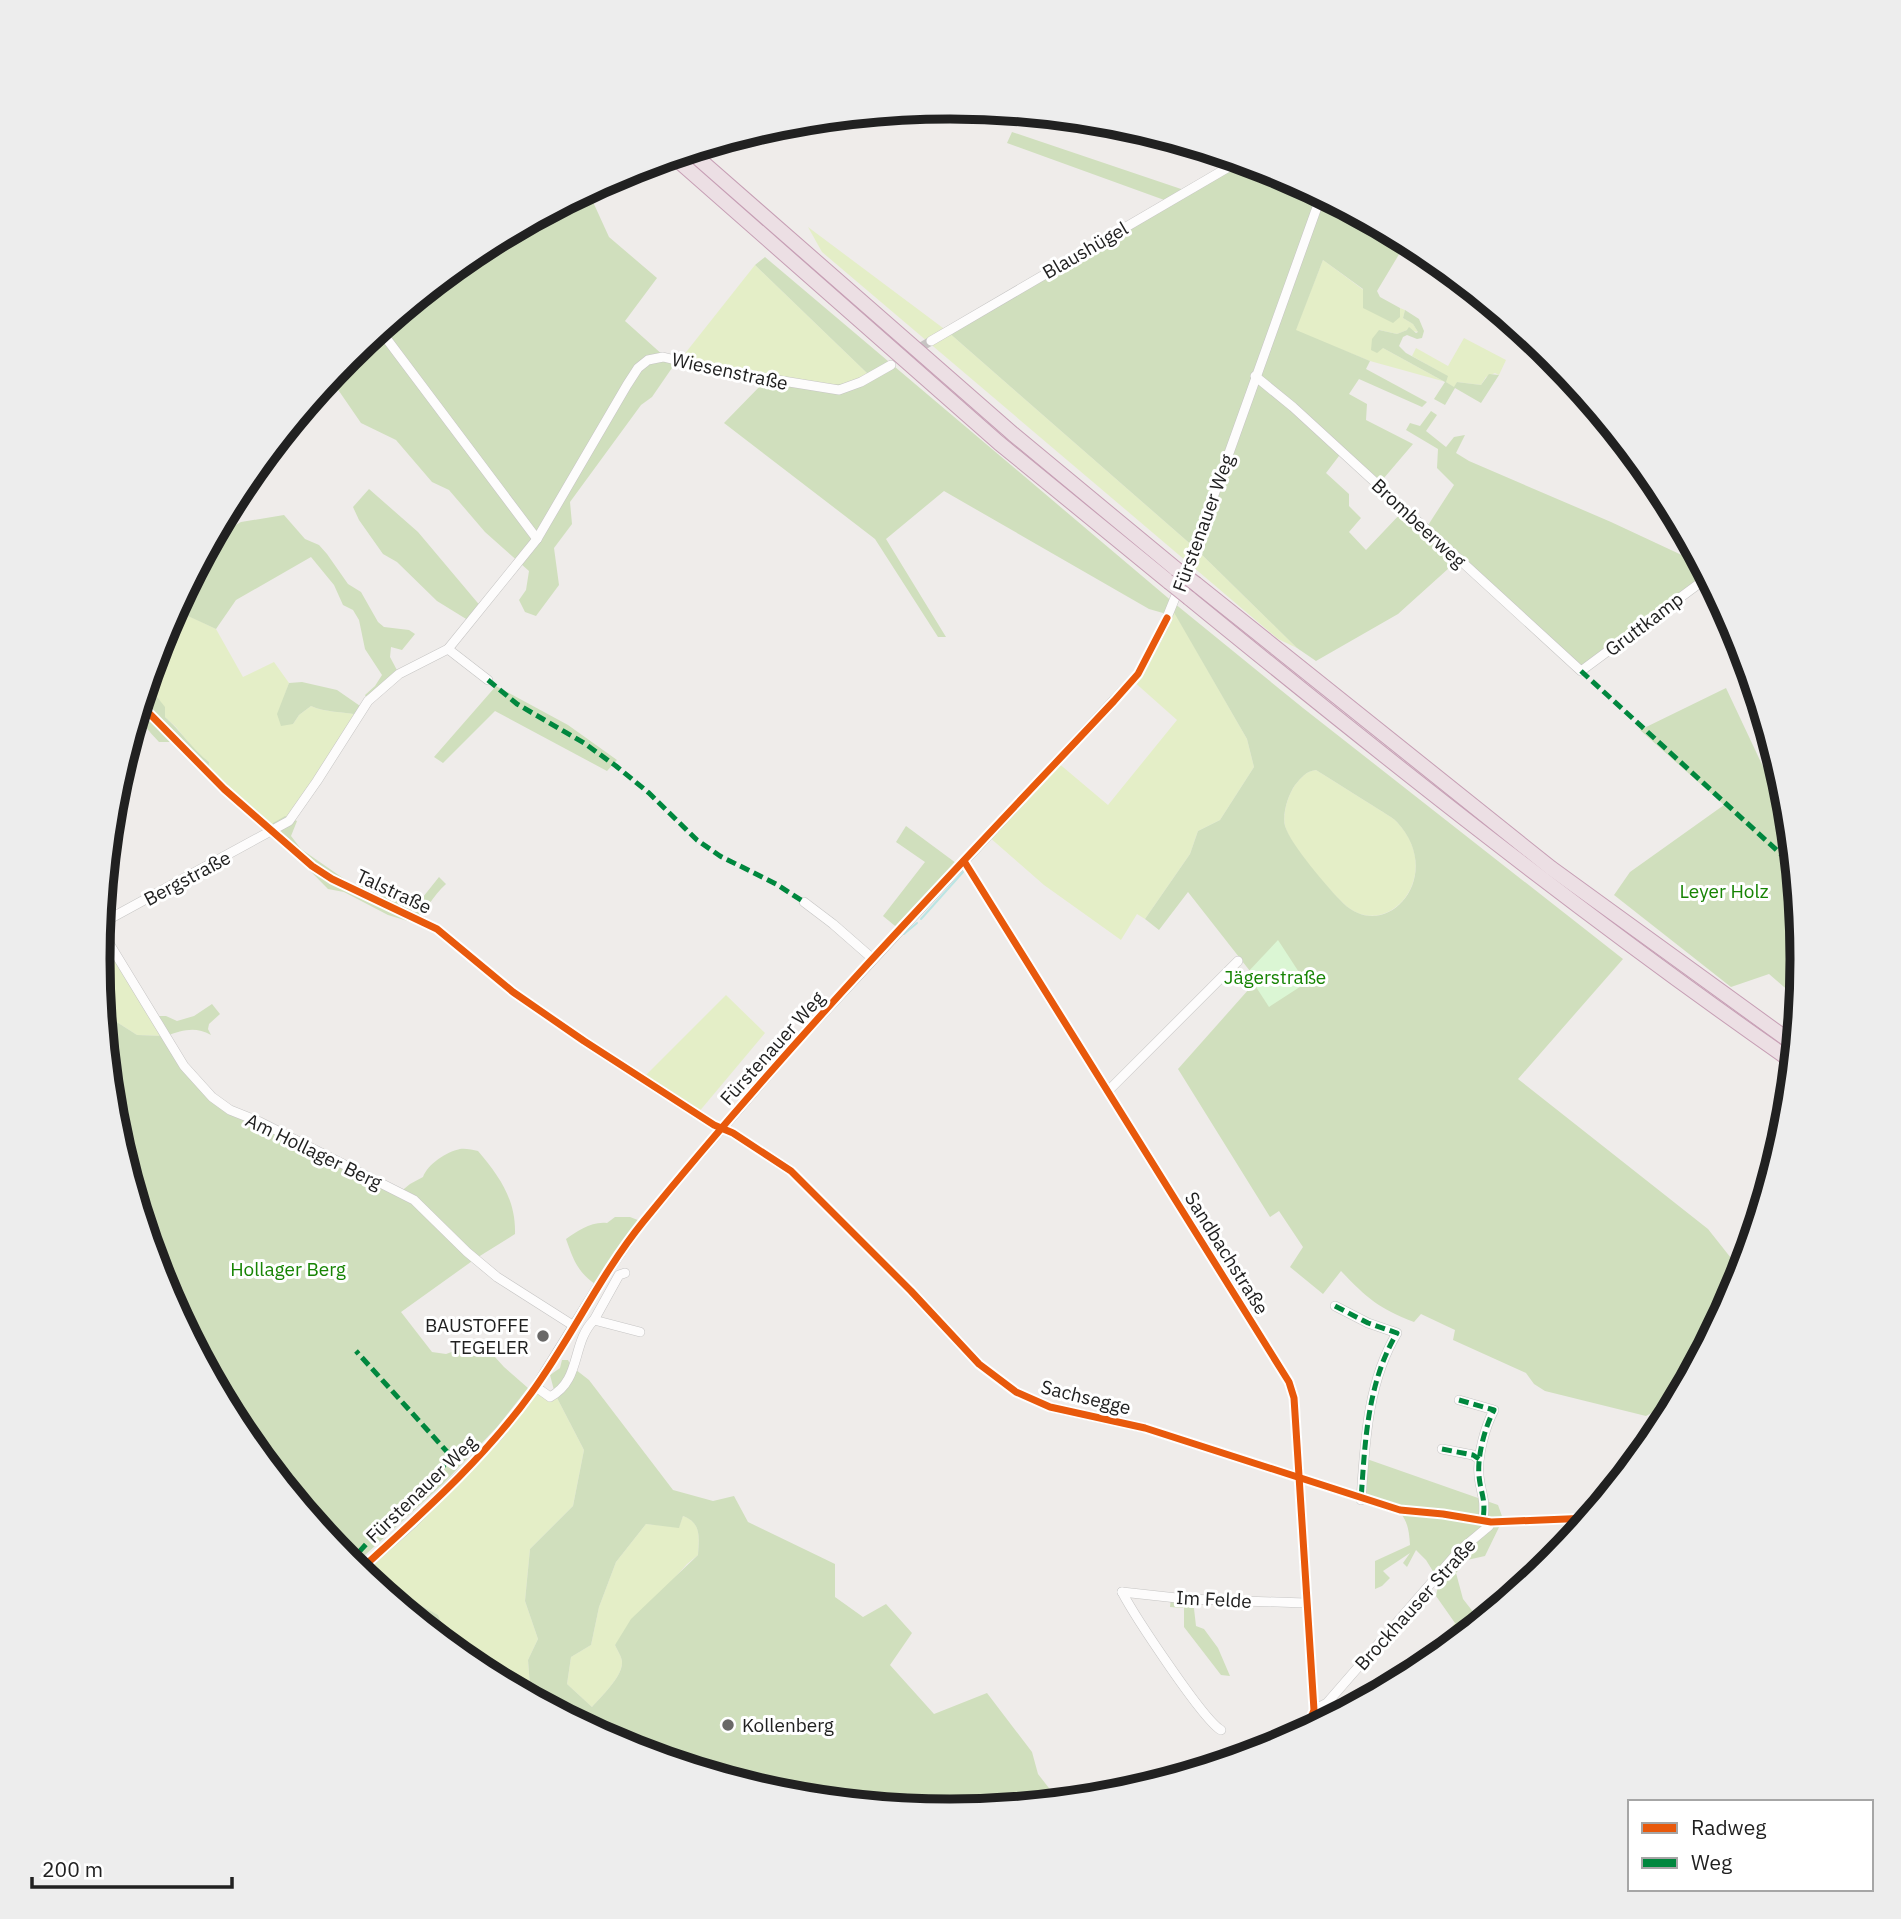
<svg xmlns="http://www.w3.org/2000/svg" width="1901" height="1919" font-family="'IBM Plex Sans',sans-serif">
<style>
.grass{fill:#e4eec7}
.forest{fill:#d0dfbd;fill-rule:evenodd}
.park{fill:#dbf6d4}
.lines{fill:none;stroke-linecap:round;stroke-linejoin:round}
.stream{stroke:#bae5e4;stroke-width:2}
.minor-tunnel{stroke:#c6c3c2;stroke-width:9;stroke-dasharray:9 4.5;stroke-linecap:butt}
.minor-casing{stroke:#c6c5c4;stroke-width:10}
.highway-casing{stroke:#c69eb4;stroke-width:16}
.minor{stroke:#fdfcfc;stroke-width:9}
.highway{stroke:#ecdfe4;stroke-width:14}
.highway-bridge-casing{stroke:#c69eb4;stroke-width:16;stroke-linecap:butt}
.highway-bridge{stroke:#ecdfe4;stroke-width:14}
.quiet{stroke:#00873e;stroke-width:5;stroke-dasharray:10 5;stroke-linecap:butt}
.cycleway-casing{stroke:#fff;stroke-width:11}
.cycleway{stroke:#e8590c;stroke-width:7}
.poi-dot{fill:#696867;stroke:#fff;stroke-width:2.5}
.labels{text-anchor:middle;dominant-baseline:central;stroke-width:6;stroke-linejoin:round;paint-order:stroke}
.street-label{font-size:19px;fill:#212121;stroke:#fff}
.park-label{font-size:19px;fill:#178404;stroke:#fff}
.poi-label{font-size:19px;fill:#212121;stroke:#fff;text-anchor:end}
.rim{fill:none;stroke:#212121;stroke-width:9}
</style>
<rect width="100%" height="100%" fill="#efecea"/>
<g class="grass">
<polygon points="808,227 947,331 1195,548 1297,648 1278,639 822,252"/>
<polygon points="1323,260 1400,317 1400,308 1405,310 1403,318 1413,324 1418,332 1407,330 1397,334 1379,330 1383,348 1445,382 1447,376 1412,356 1416,348 1448,366 1464,338 1506,360 1499,375 1495,373 1486,377 1481,385 1457,382 1455,388 1446,382 1370,361 1295,331"/>
<polygon points="755,265 868,374 843,386 826,385 766,375 683,356"/>
<path d="M 179,604 L 185,607 L 189,616 L 216,629 L 243,677 L 274,662 L 289,683 L 284,697 L 293,724 L 299,715 L 311,706 C 326,713 342,711 358,715 L 291,817 L 272,832 L 229,788 L 208,773 L 209,762 L 196,752 L 176,727 L 165,717 L 157,697 L 143,699 L 163,633 Z"/>
<polygon points="1172,608 1247,739 1254,767 1220,820 1198,831 1190,854 1145,919 1137,914 1121,940 1044,885 988,836 1057,762 1108,805 1177,720 1132,680"/>
<path d="M 1316,770 C 1336,782 1355,795 1375,807 C 1382,812 1391,816 1397,822 C 1447,875 1386,945 1343,903 C 1328,889 1290,845 1285,826 C 1282,814 1288,795 1295,785 C 1301,778 1306,771 1316,770 Z"/>
<polygon points="101,930 166,1036 137,1035 112,1019 102,1005 98,960"/>
<polygon points="726,995 765,1033 698,1113 642,1079"/>
<polygon points="536,1387 555,1394 584,1450 573,1506 530,1549 525,1601 538,1639 528,1660 530,1686 525,1694 477,1668 452,1648 438,1615 411,1600 391,1598 359,1571 480,1455"/>
<path d="M 683,1516 C 702,1523 699,1537 698,1555 L 687,1564 L 615,1645 C 617,1650 622,1657 622,1662 C 623,1676 601,1697 592,1707 L 567,1684 L 571,1657 L 591,1645 L 599,1607 L 616,1562 L 646,1524 L 679,1527 Z"/>
<polygon points="1455,1623 1472,1629 1424,1669 1414,1674"/>
</g>
<g class="forest">
<polygon points="1012,132 1187,191 1239,161 1277,172 1407,241 1377,291 1380,297 1400,308 1400,317 1393,323 1363,308 1363,289 1323,260 1296,330 1370,361 1366,369 1427,402 1422,407 1359,379 1349,394 1367,404 1366,420 1413,444 1378,485 1342,452 1326,473 1349,494 1349,506 1361,518 1349,532 1366,550 1402,512 1423,533 1454,485 1437,468 1438,449 1406,430 1410,423 1420,426 1431,411 1437,415 1426,431 1446,447 1454,437 1465,435 1456,453 1469,461 1611,522 1701,564 1708,577 1581,669 1459,559 1398,614 1316,661 1297,648 1195,548 947,331 1167,201 1007,143"/>
<polygon points="588,191 609,237 657,278 625,321 674,365 652,397 641,405 570,502 572,524 554,548 559,585 536,616 525,612 519,600 526,590 529,571 485,532 449,490 432,482 396,440 361,423 330,378 348,356 398,315 402,318 429,290 477,250"/>
<path d="M 765,257 L 1174,603 L 1303,708 L 1623,959 L 1518,1079 L 1708,1229 L 1742,1272 L 1738,1286 L 1677,1399 L 1646,1416 L 1545,1391 L 1534,1384 L 1526,1373 L 1453,1340 L 1455,1330 L 1421,1314 L 1414,1322 C 1378,1308 1368,1299 1341,1271 L 1323,1294 L 1290,1267 L 1303,1247 L 1279,1211 L 1270,1217 L 1178,1069 L 1257,980 L 1188,892 L 1159,930 L 1145,919 L 1190,854 L 1198,831 L 1220,820 L 1254,767 L 1247,739 L 1172,609 L 1163,613 L 1149,609 L 944,491 L 886,539 L 946,637 L 938,637 L 875,539 L 724,423 L 763,383 L 766,375 C 803,381 834,394 868,374 L 755,265 ZM 1316,770 C 1336,782 1355,795 1375,807 C 1382,812 1391,816 1397,822 C 1447,876 1386,945 1343,903 C 1328,888 1291,845 1285,826 C 1282,814 1288,795 1295,785 C 1301,778 1306,771 1316,770 Z"/>
<polygon points="1405,310 1419,319 1424,331 1422,338 1417,339 1407,335 1403,337 1399,346 1406,353 1448,376 1446,382 1454,387 1457,382 1481,385 1489,374 1499,375 1481,403 1455,388 1445,405 1434,399 1445,382 1383,348 1377,353 1371,350 1372,339 1379,330 1397,334 1407,330 1409,327 1416,333 1418,332 1413,324 1403,318"/>
<polygon points="369,489 418,532 482,608 471,622 437,601 397,562 383,554 359,520 353,507"/>
<polygon points="284,515 305,539 319,545 327,554 348,584 361,592 378,622 384,627 409,630 415,634 402,650 391,647 390,657 399,674 368,701 365,695 375,686 382,675 365,649 359,620 353,610 343,605 334,585 311,557 236,600 216,629 188,616 185,607 179,604 215,536 241,522"/>
<path d="M 302,682 L 337,690 L 363,708 L 358,715 C 342,711 326,713 311,706 L 299,715 L 293,724 L 281,726 L 277,714 L 289,683 Z"/>
<polygon points="496,686 568,725 617,760 607,771 495,711 443,763 434,757"/>
<polygon points="1726,688 1790,824 1803,960 1799,1000 1769,974 1731,987 1614,895 1630,872 1724,805 1640,730"/>
<path d="M 157,697 L 165,707 L 165,717 C 181,731 192,749 209,762 L 208,773 L 176,742 L 159,742 C 145,726 136,721 143,699 Z"/>
<path d="M 285,816 L 297,821 L 291,836 L 301,849 L 350,883 L 368,887 L 415,907 L 439,877 L 446,884 C 433,896 426,910 414,923 L 388,915 L 344,892 L 328,889 L 272,832 L 273,823 Z"/>
<polygon points="906,826 960,866 900,930 883,916 925,862 896,842"/>
<path d="M 212,1004 L 220,1014 L 209,1024 L 208,1029 L 211,1035 C 195,1026 183,1030 166,1036 L 212,1097 L 399,1193 L 410,1184 L 423,1177 C 428,1164 446,1152 460,1149 C 465,1148 473,1150 478,1151 C 499,1176 516,1199 515,1234 L 475,1259 L 401,1312 L 432,1352 L 446,1354 L 474,1344 L 485,1346 L 504,1367 L 528,1388 L 497,1427 L 444,1483 L 353,1566 L 241,1433 L 163,1285 L 114,1125 L 102,1005 L 112,1019 L 137,1035 L 165,1036 L 155,1016 L 166,1016 L 177,1021 L 194,1016 Z"/>
<path d="M 615,1217 L 630,1217 L 643,1222 L 598,1286 C 577,1272 574,1261 566,1239 C 577,1231 592,1221 607,1223 Z"/>
<path d="M 562,1360 L 568,1360 L 571,1366 L 589,1380 L 673,1490 L 713,1501 L 734,1496 L 748,1522 L 835,1564 L 835,1597 L 863,1617 L 886,1604 L 912,1633 L 890,1665 L 934,1714 L 987,1693 L 1032,1752 L 1038,1774 L 1059,1801 L 950,1812 L 784,1796 L 624,1747 L 525,1694 L 530,1686 L 528,1660 L 538,1639 L 525,1601 L 530,1549 L 573,1506 L 584,1450 L 555,1394 L 550,1375 L 560,1368 ZM 683,1516 C 702,1523 699,1538 698,1555 L 631,1619 L 615,1645 C 617,1650 622,1657 622,1662 C 623,1676 601,1697 592,1707 L 567,1684 L 571,1657 L 591,1645 L 599,1607 L 616,1562 L 646,1524 L 679,1528 Z"/>
<path d="M 1364,1458 L 1498,1505 L 1503,1519 L 1485,1556 L 1467,1560 L 1456,1573 L 1463,1599 L 1481,1622 L 1472,1629 L 1455,1623 L 1436,1596 L 1439,1581 L 1426,1560 L 1416,1550 L 1407,1567 L 1403,1563 L 1410,1553 L 1383,1571 L 1390,1578 L 1382,1586 L 1375,1589 L 1375,1561 L 1410,1545 C 1408,1505 1394,1509 1361,1500 Z"/>
<polygon points="391,1598 411,1600 438,1615 452,1648"/>
<polygon points="1171,1598 1193,1600 1196,1626 1204,1629 1218,1648 1230,1676 1221,1675 1184,1627 1184,1608 1170,1607"/>
</g>
<polygon class="park" points="1278,940 1306,983 1269,1007 1247,973"/>
<g class="lines">
<g class="stream">
<polyline points="921,919 963,872"/>
<polyline points="904,934 917,923"/>
</g>
<polyline class="minor-tunnel" points="898,360 931,341"/>
<g class="minor-casing">
<g id="minor">
<polyline points="380,330 537,539"/>
<polyline points="931,341 1239,161"/>
<polyline points="1255,376 1293,407 1581,671 1708,577"/>
<polyline points="448,649 488,680"/>
<polyline points="141,705 224,789 312,866 332,879 437,929 513,992 584,1041 714,1125 733,1133 791,1171 911,1291 979,1364 1016,1392 1050,1407 1145,1428 1400,1510 1443,1514 1491,1522 1590,1518"/>
<polyline points="964,861 1289,1382 1294,1398 1314,1710 1306,1731"/>
<polyline points="804,902 833,924 873,959"/>
<polyline points="102,923 289,821 317,781 368,701 399,674 448,649 537,539 627,385 638,368 648,360 663,357 721,371 839,390 861,382 891,365"/>
<polyline points="101,930 184,1066 212,1097 230,1110 260,1122 414,1200 467,1252 497,1277 574,1326"/>
<polyline points="1108,1091 1238,961"/>
<path d="M 1335,1306 L 1368,1323 L 1397,1333 C 1367,1383 1365,1443 1361,1500"/>
<polyline points="594,1320 619,1275 625,1273"/>
<path d="M 536,1387 L 550,1397 C 582,1380 571,1343 594,1320 L 640,1332"/>
<path d="M 1459,1400 L 1494,1410 C 1485,1427 1477,1456 1479,1476 C 1481,1495 1486,1498 1483,1520"/>
<polyline points="1442,1449 1473,1455 1479,1459"/>
<polyline points="359,1571 412,1524 498,1436 533,1391 598,1286 636,1231 687,1169 797,1042 1138,674 1164,625 1195,548 1321,196"/>
<polyline points="1122,1592 1186,1599 1305,1603"/>
<path d="M 1122,1592 C 1134,1615 1203,1720 1221,1730"/>
<polyline points="1314,1710 1327,1703 1459,1551 1489,1526 1491,1522"/>
</g>
</g>
<g class="highway-casing">
<g id="highway">
<polyline points="691,152 1013,434 1176,569"/>
<polyline points="674,157 999,443 1169,582"/>
<polyline points="1196,584 1551,868 1795,1045"/>
<path d="M 1189,598 C 1386,759 1585,917 1793,1062"/>
</g>
</g>
<use href="#minor" class="minor"/>
<use href="#highway" class="highway"/>
<g class="highway-bridge-casing">
<g id="highway-bridge">
<polyline points="1176,569 1196,584"/>
<polyline points="1169,582 1189,598"/>
</g>
</g>
<use href="#highway-bridge" class="highway-bridge"/>
<g class="quiet">
<polyline points="1581,671 1794,866"/>
<polyline points="488,680 517,704 584,743 616,766 649,793 697,840 720,856 776,884 804,902"/>
<path d="M 1335,1306 L 1368,1323 L 1397,1333 C 1367,1383 1365,1443 1361,1500"/>
<path d="M 1459,1400 L 1494,1410 C 1485,1427 1477,1456 1479,1476 C 1481,1495 1486,1498 1483,1520"/>
<polyline points="1442,1449 1473,1455 1479,1459"/>
<polyline points="349,1563 389,1519 438,1475 450,1455 356,1351"/>
</g>
<g class="cycleway-casing">
<g id="cycleway">
<polyline points="141,705 224,789 312,866 332,879 437,929 513,992 584,1041 714,1125 733,1133 791,1171 911,1291 979,1364 1016,1392 1050,1407 1145,1428 1400,1510 1443,1514 1491,1522 1590,1518"/>
<polyline points="964,861 1289,1382 1294,1398 1314,1710 1306,1731"/>
<path d="M 359,1571 C 420,1515 483,1460 532,1392 C 572,1337 600,1275 643,1222 C 791,1040 954,871 1114,701 L 1138,674 L 1167,618"/>
</g>
</g>
<use href="#cycleway" class="cycleway"/>
</g>
<g class="poi-dot">
<circle cx="543" cy="1336" r="7"/>
<circle cx="728" cy="1725" r="7"/>
</g>
<g class="labels">
<g class="street-label">
<text transform="translate(1085 250) rotate(-30)">Blaushügel</text>
<text transform="translate(730 371) rotate(12)">Wiesenstraße</text>
<text transform="translate(1203 523) rotate(-70)">Fürstenauer Weg</text>
<text transform="translate(1419 523) rotate(43)">Brombeerweg</text>
<text transform="translate(1644 624) rotate(-37)">Gruttkamp</text>
<text transform="translate(187 878) rotate(-28)">Bergstraße</text>
<text transform="translate(394 891) rotate(25)">Talstraße</text>
<text transform="translate(772 1048) rotate(-48)">Fürstenauer Weg</text>
<text transform="translate(314 1151) rotate(26)">Am Hollager Berg</text>
<text transform="translate(1227 1253) rotate(58)">Sandbachstraße</text>
<text transform="translate(1086 1397) rotate(14)">Sachsegge</text>
<text transform="translate(421 1489) rotate(-44)">Fürstenauer Weg</text>
<text transform="translate(1214 1599) rotate(3)">Im Felde</text>
<text transform="translate(1415 1604) rotate(-48)">Brockhauser Straße</text>
</g>
<g class="park-label">
<text x="1724" y="891">Leyer Holz</text>
<text x="1275" y="977">Jägerstraße</text>
<text x="288" y="1269">Hollager Berg</text>
</g>
<g class="poi-label">
<text x="529" y="1325">BAUSTOFFE<tspan x="529" dy="22">TEGELER</tspan></text>
<text x="742" y="1725" text-anchor="start">Kollenberg</text>
</g>
</g>
<path d="M0 0H1901V1919H0ZM110 959a840 840 0 1 1 1680 0a840 840 0 1 1-1680 0Z" fill="#ededed" fill-rule="evenodd"/>
<path class="rim" d="M110 959a840 840 0 1 1 1680 0a840 840 0 1 1-1680 0Z"/>
<rect x="1628" y="1800" width="245" height="91" fill="#ffffff" stroke="#a6a6a6" stroke-width="2"/>
<rect x="1642" y="1823" width="35" height="10" fill="#e8590c" stroke="#a6a6a6" stroke-width="2"/>
<text x="1691" y="1835" font-size="21" fill="#212121">Radweg</text>
<rect x="1642" y="1858" width="35" height="10" fill="#00873e" stroke="#a6a6a6" stroke-width="2"/>
<text x="1691" y="1870" font-size="21" fill="#212121">Weg</text>
<path d="M32 1877v10h200v-10" fill="none" stroke="#212121" stroke-width="3.5"/>
<text x="42" y="1877" font-size="21" fill="#212121" stroke="#ffffff" stroke-width="5" paint-order="stroke">200 m</text>
</svg>
